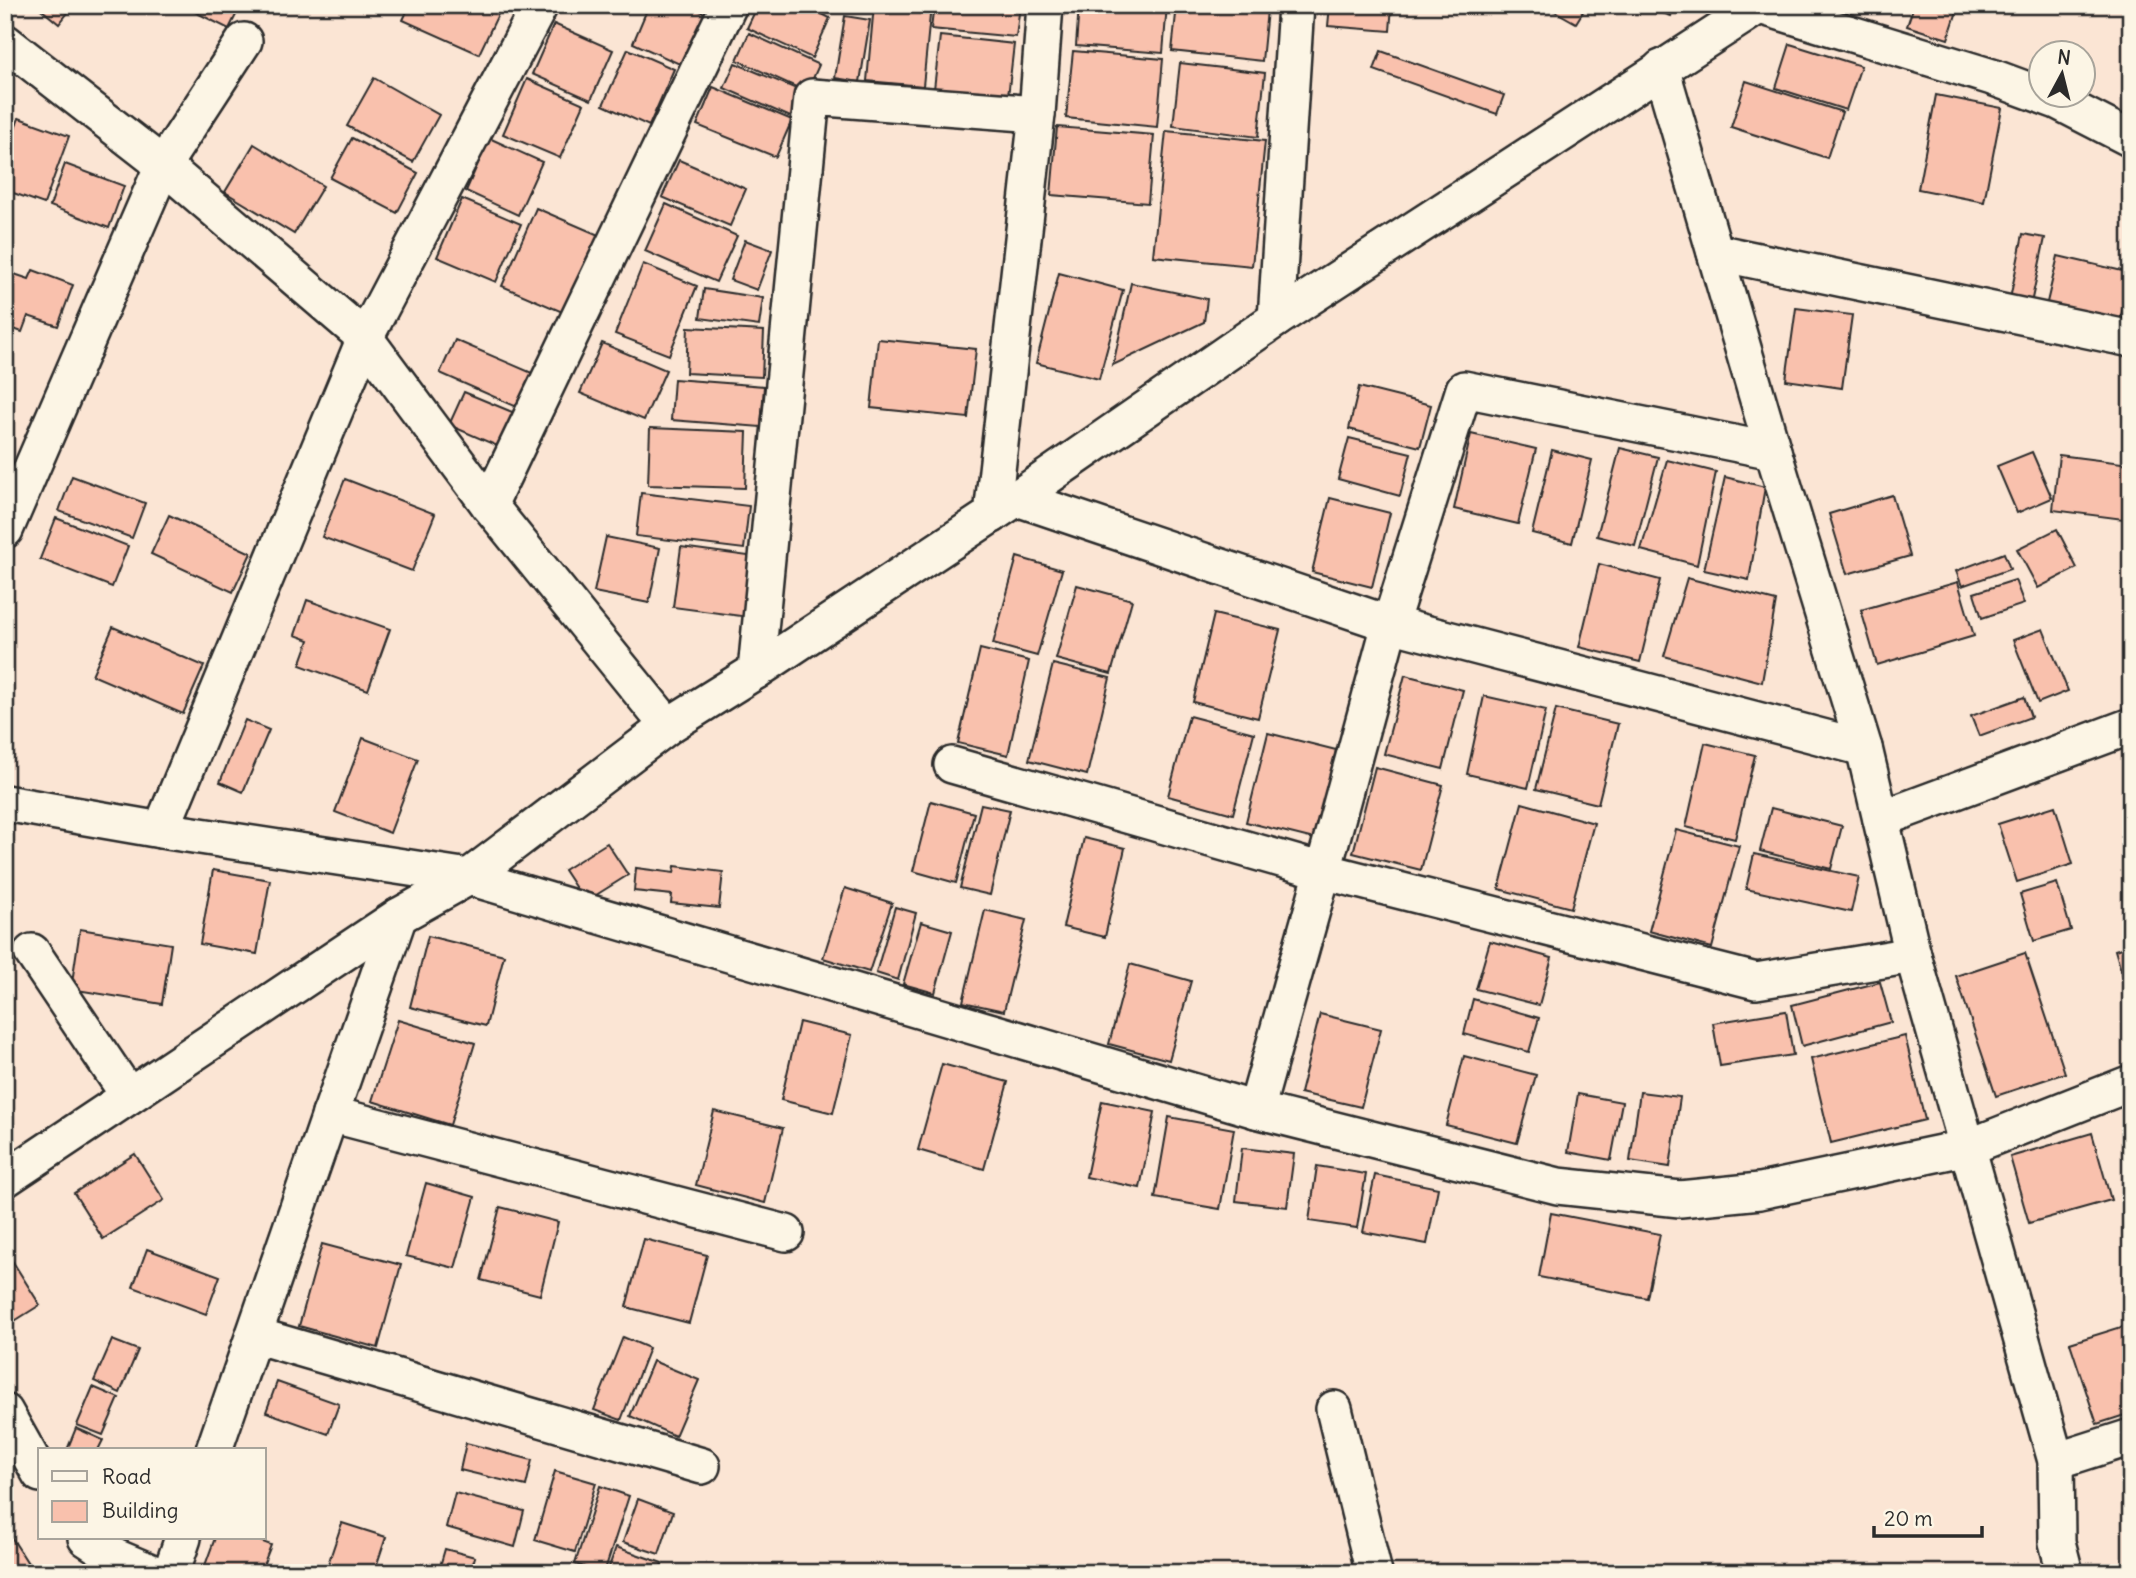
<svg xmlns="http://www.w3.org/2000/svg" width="2136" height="1578" font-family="Delius,sans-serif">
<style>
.building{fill:#f9c1ad;stroke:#2b2b2b;stroke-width:2}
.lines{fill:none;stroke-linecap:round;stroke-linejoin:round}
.minor-casing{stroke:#2b2b2b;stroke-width:40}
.minor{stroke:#fcf5e5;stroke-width:35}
</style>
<rect width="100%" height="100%" fill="#fbe5d4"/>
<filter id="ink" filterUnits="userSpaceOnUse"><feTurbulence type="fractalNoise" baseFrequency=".0143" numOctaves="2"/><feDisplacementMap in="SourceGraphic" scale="14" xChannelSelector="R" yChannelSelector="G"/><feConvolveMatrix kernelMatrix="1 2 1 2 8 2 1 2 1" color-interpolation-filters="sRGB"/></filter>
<g filter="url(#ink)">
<g class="building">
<polygon points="36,5 74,5 59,24"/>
<polygon points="181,5 241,5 229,29"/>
<polygon points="410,5 496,5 501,8 479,54 403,20"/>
<polygon points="649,5 687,5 707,14 684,66 633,43"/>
<polygon points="758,5 804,5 830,18 812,58 747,28"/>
<polygon points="874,5 931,5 923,86 867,81"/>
<polygon points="934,5 1020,5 1016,37 931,29"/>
<polygon points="1079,5 1167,5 1163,53 1076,46"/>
<polygon points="1177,5 1222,5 1267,10 1262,61 1172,51"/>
<polygon points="1330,5 1392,5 1390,31 1328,26"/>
<polygon points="1544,5 1587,5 1576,23"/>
<polygon points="1638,5 1674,5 1671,16"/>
<polygon points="1914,5 1959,5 1948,39 1907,26"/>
<polygon points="845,16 870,20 860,82 835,78"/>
<polygon points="554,24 613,50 591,100 532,74"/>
<polygon points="749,33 819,65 807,92 737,60"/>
<polygon points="940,36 1014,44 1008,97 934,89"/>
<polygon points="1790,44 1861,66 1846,110 1776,88"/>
<polygon points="628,49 674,69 649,126 603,105"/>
<polygon points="1073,51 1163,59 1157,127 1066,118"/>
<polygon points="1381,51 1504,95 1497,114 1374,70"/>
<polygon points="735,63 806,93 795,119 724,88"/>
<polygon points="1180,63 1265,73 1258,137 1173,126"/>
<polygon points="374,78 439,115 413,162 347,126"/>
<polygon points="527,79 584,104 560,158 503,134"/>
<polygon points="1746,81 1842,112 1827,158 1731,127"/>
<polygon points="713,87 792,120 776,157 697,125"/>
<polygon points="1936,95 2002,108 1984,202 1918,189"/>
<polygon points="19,118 69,136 44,204 5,190 5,157"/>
<polygon points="1057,127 1154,135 1148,203 1051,195"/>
<polygon points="1166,131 1265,141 1252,266 1153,256"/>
<polygon points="352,138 418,173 397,213 330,178"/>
<polygon points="489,138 542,162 518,215 466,191"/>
<polygon points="254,144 323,186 294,234 225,192"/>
<polygon points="679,160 746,189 730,226 662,197"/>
<polygon points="65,164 124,186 109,228 50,206"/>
<polygon points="462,199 521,224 496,282 437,257"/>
<polygon points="666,204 737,236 716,282 645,251"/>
<polygon points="536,208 601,236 567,314 502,286"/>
<polygon points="2023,234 2045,238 2030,308 2009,304"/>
<polygon points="745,240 772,250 757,290 730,280"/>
<polygon points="2058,256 2131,273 2117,333 2044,315"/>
<polygon points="643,264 697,286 669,355 615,334"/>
<polygon points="33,270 73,285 58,326 28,316 22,332 5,326 5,271 29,279"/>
<polygon points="1059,273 1123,290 1099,379 1036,363"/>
<polygon points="1131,283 1207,299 1204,322 1113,365"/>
<polygon points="704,289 763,298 759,326 700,318"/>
<polygon points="1796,308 1852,315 1842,388 1786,380"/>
<polygon points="688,327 764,331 762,377 686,373"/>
<polygon points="5,337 14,340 5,364"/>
<polygon points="878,339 976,349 968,418 871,408"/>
<polygon points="455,340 532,373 517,407 440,373"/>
<polygon points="602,343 666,370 644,420 580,393"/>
<polygon points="674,379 764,386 761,427 671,420"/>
<polygon points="1359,387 1431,405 1420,447 1349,429"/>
<polygon points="464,392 517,414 502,448 449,425"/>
<polygon points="650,428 747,432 745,488 648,485"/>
<polygon points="1471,434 1536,449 1518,524 1454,509"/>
<polygon points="1349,438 1411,453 1400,496 1338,479"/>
<polygon points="1620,448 1658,457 1635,546 1597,536"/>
<polygon points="1552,450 1592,460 1572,543 1532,533"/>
<polygon points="2032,452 2052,498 2017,513 1997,466"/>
<polygon points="2059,455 2130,464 2123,519 2053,510"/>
<polygon points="1667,460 1716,472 1697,565 1641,550"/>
<polygon points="72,476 145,503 132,538 59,511"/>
<polygon points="1725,477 1765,487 1749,580 1704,570"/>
<polygon points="345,479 435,514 412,571 322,537"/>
<polygon points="641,493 749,506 744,549 636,536"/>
<polygon points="1892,495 1910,556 1847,574 1829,514"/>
<polygon points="1330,498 1390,513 1372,587 1312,572"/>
<polygon points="169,515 251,553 233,592 151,554"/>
<polygon points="56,518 128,546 112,587 40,559"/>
<polygon points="2057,529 2077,568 2038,588 2017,549"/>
<polygon points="606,537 660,548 649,603 594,592"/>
<polygon points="681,547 756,557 748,617 673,607"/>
<polygon points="2004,553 2010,569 1962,586 1956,571"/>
<polygon points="1017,557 1062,570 1037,656 993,644"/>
<polygon points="1599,564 1660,580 1640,662 1579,647"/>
<polygon points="1687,578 1776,601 1762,682 1664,656"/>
<polygon points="2015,580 2024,604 1982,618 1974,593"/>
<polygon points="1958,582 1974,636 1877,665 1861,610"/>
<polygon points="1077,585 1132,600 1111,674 1056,659"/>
<polygon points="307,600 390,629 368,690 300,665 309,640 295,635"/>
<polygon points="1214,614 1280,630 1258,718 1193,702"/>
<polygon points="113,627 204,666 183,714 92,675"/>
<polygon points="2043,629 2068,691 2038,703 2013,640"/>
<polygon points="980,649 1029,661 1008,755 958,743"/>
<polygon points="1053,664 1110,678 1087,775 1029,760"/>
<polygon points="1405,675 1463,690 1443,769 1384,754"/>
<polygon points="1484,696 1546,710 1528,788 1467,774"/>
<polygon points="2024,697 2031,717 1979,736 1971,716"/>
<polygon points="1556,709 1618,724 1598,804 1536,789"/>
<polygon points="1189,716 1254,733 1233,814 1168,796"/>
<polygon points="245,720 269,730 243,792 220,782"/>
<polygon points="1268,733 1336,750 1314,839 1246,822"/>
<polygon points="363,738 418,759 390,833 335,812"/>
<polygon points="1705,743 1755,755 1735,839 1686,827"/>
<polygon points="1375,767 1443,785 1421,870 1353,853"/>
<polygon points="931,801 974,813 956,883 913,871"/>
<polygon points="1522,803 1594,823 1571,908 1499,889"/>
<polygon points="981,804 1010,810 990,895 960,888"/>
<polygon points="2055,806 2073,864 2017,882 1998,824"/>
<polygon points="1771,808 1842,826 1831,869 1760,851"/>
<polygon points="1676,830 1739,846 1712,948 1649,931"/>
<polygon points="5,836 10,836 5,868"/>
<polygon points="1084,838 1125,848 1105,937 1063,927"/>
<polygon points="607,843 628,875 585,902 564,870"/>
<polygon points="1754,854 1859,877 1851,912 1746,889"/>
<polygon points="675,866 723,872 719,908 671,903 672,895 634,891 636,868 674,873"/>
<polygon points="213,870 270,880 257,954 200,944"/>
<polygon points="2057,883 2071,930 2034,941 2020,894"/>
<polygon points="845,888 892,903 869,972 823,958"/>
<polygon points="895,907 916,913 898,980 876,973"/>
<polygon points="985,910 1026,920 1004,1011 963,1002"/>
<polygon points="921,922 952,931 935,993 903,984"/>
<polygon points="80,929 171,944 162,1004 71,989"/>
<polygon points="428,936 504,955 486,1026 410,1007"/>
<polygon points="1490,941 1552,958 1539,1005 1476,989"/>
<polygon points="2131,945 2131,1004 2115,950"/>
<polygon points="2025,953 2065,1073 1996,1096 1956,976"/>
<polygon points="1130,964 1191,981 1169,1060 1109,1044"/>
<polygon points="1880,982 1891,1022 1802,1046 1792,1005"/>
<polygon points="1473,999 1539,1018 1529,1052 1464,1034"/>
<polygon points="1786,1011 1793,1055 1720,1066 1713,1023"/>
<polygon points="1320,1014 1381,1029 1361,1107 1300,1093"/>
<polygon points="398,1020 475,1043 450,1125 372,1101"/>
<polygon points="799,1022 852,1035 833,1113 781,1100"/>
<polygon points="1905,1036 1925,1120 1831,1143 1811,1059"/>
<polygon points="1464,1056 1536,1075 1517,1143 1446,1125"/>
<polygon points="942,1064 1008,1082 984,1169 918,1150"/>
<polygon points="1640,1092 1680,1097 1670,1167 1630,1161"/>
<polygon points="1578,1094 1622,1102 1611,1160 1568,1152"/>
<polygon points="1102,1101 1155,1112 1140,1188 1086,1177"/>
<polygon points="714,1111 783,1128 765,1203 696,1185"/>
<polygon points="1169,1117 1234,1129 1220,1209 1155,1198"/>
<polygon points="2092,1133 2111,1200 2029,1223 2010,1157"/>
<polygon points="1242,1148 1294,1154 1287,1207 1236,1201"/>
<polygon points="135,1154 164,1200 103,1239 74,1193"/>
<polygon points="1317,1166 1366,1174 1357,1228 1309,1221"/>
<polygon points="1375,1175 1438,1188 1427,1244 1363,1232"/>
<polygon points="426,1183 475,1197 455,1268 406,1256"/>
<polygon points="500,1207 558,1222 540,1295 481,1280"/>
<polygon points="1551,1213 1660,1234 1647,1298 1539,1277"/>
<polygon points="644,1239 707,1255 689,1323 626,1307"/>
<polygon points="322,1244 401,1265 378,1348 299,1326"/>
<polygon points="147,1249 220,1276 206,1314 133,1287"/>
<polygon points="8,1254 40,1305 5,1327 5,1255"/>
<polygon points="2131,1324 2131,1413 2097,1424 2070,1343"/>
<polygon points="623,1337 649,1348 621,1420 594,1410"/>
<polygon points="112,1340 138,1350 120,1393 94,1381"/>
<polygon points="653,1361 699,1380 675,1436 630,1416"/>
<polygon points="277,1382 339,1404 328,1434 266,1412"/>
<polygon points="93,1387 119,1398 103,1435 77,1425"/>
<polygon points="76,1428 103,1440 98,1450 67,1450"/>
<polygon points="466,1443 532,1460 526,1486 460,1470"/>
<polygon points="555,1471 596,1483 575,1552 535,1540"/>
<polygon points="600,1486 629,1496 604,1573 575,1564"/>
<polygon points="455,1493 524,1511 515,1547 446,1527"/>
<polygon points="638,1499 673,1512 659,1554 623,1542"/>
<polygon points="342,1523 386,1537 374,1573 325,1573"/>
<polygon points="5,1527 31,1568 22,1573 5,1573"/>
<polygon points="215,1538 252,1538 271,1545 260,1573 207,1573 203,1571"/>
<polygon points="616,1547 662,1563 659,1573 607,1573"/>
<polygon points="445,1549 475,1557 470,1573 438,1573"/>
</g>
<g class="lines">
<g class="minor-casing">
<g id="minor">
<polyline points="1760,6 1992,77 2057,101 2129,138"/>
<polyline points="5,42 163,165 365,338 489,505 668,726"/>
<polyline points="1661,68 1773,451 1864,748 1913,955 2056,1461 2057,1542 2065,1573"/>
<polyline points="1715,252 2131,339"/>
<polyline points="1276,319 1296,5"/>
<polyline points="1773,451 1464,389 1390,624 1323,871 1756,981 1913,955"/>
<polyline points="1017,498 1390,624 1864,748"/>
<polyline points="489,505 729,5"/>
<polyline points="992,515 1037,114 1045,5"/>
<polyline points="5,530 163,165 244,41"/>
<polyline points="756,671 812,97 1037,114"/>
<polyline points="952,765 1323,871 1256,1110"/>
<polyline points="5,803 161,830 469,877 1256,1110 1558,1186 1680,1199 1760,1191 1969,1147 2131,1083"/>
<polyline points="1881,819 2131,726"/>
<polyline points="161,830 365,338 540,5"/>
<polyline points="32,952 129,1096"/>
<polyline points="330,1114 786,1233"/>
<polyline points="5,1179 399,916 469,877 668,726 756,671 1017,498 1276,319 1760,5"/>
<polyline points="254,1335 702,1466"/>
<polyline points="1334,1409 1374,1573"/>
<polyline points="5,1412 40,1474"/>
<polyline points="214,1450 399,916"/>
<polyline points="2056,1461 2131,1437"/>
<polyline points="86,1538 115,1557 153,1573"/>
<polyline points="171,1573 183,1538"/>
</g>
</g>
<use href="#minor" class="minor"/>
</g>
</g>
<rect width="2136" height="1578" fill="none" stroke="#fcf5e5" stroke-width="28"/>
<rect x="14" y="14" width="2108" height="1550" fill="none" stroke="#2b2b2b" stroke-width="2.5" filter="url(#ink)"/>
<rect x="38" y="1448" width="228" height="91" fill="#fcf5e5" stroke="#a8a49b" stroke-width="2"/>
<rect x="52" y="1471" width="35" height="10" fill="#fcf5e5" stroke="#a8a49b" stroke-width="2"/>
<text x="102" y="1484" font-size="21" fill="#2b2b2b">Road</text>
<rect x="52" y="1501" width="35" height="21" fill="#f9c1ad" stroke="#a8a49b" stroke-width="2"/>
<text x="102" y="1518" font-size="21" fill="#2b2b2b">Building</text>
<g transform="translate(2062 74) rotate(7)"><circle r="33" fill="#fcf5e5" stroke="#a8a49b" stroke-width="2"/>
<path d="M0-5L12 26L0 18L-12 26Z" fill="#2b2b2b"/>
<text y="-10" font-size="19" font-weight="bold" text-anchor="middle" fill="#2b2b2b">N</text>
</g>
<path d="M1874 1526v10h108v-10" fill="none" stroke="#2b2b2b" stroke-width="3.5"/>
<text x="1884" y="1526" font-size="21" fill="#2b2b2b" stroke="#fcf5e5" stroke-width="5" paint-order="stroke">20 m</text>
</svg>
